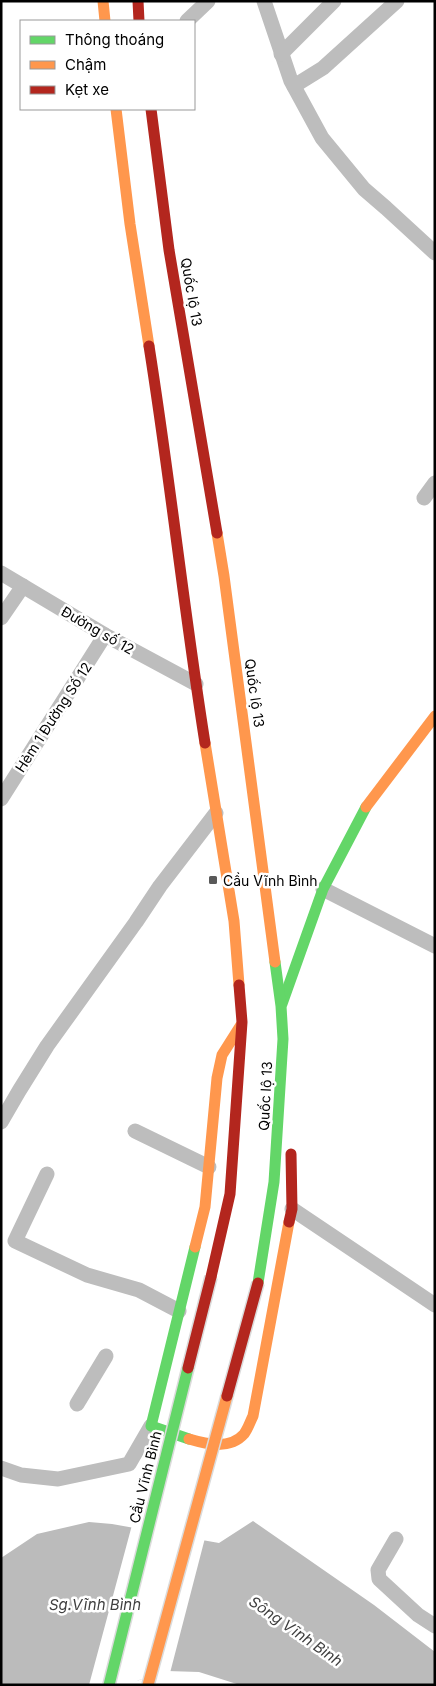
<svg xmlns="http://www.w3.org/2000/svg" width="436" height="1686" font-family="Inter,sans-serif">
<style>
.water{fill:#bbb}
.pier{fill:#fff}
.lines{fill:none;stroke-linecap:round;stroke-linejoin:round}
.street{stroke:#bdbdbd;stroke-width:15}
.fast{stroke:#63d668;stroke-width:11}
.slow{stroke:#ff974d;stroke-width:11}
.jam{stroke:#b3261e;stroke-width:11}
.fast-bridge-casing{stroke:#dbdbdb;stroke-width:14;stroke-linecap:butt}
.slow-bridge-casing{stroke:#dbdbdb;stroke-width:14;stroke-linecap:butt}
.jam-bridge-casing{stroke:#dbdbdb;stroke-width:14;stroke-linecap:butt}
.fast-bridge{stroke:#63d668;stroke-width:11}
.slow-bridge{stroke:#ff974d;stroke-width:11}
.jam-bridge{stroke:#b3261e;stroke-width:11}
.poi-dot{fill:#595959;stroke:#fff;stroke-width:2}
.labels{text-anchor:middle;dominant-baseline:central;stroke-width:5;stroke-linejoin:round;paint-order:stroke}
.street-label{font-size:14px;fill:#000;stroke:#fff}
.poi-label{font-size:14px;fill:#000;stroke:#fff;text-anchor:start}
.water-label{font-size:15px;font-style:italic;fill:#3f3f3f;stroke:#fff}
</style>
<rect width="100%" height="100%" fill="#fff"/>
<polygon class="water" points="253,1521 374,1605 435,1652 435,1685 240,1685 199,1672 167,1671 124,1685 1,1685 1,1558 37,1534 89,1522 112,1524 219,1543"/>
<polygon class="pier" points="132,1525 205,1538 170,1673 139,1680 130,1685 89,1685"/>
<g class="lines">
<g class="street">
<polyline points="264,1 291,81 322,138 364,189 386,208 435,253"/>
<polyline points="187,21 208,1"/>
<polyline points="281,54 334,1"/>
<polyline points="294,86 323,68 397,1"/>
<polyline points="424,498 435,483"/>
<polyline points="1,573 105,635 196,684"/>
<polyline points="1,618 23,586"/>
<polyline points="1,799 105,635"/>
<polyline points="323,889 435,946"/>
<polyline points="1,1122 19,1091 47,1046 136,922 160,886 216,813"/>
<polyline points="135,1131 209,1167"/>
<polyline points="47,1174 15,1241 87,1275 139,1290 179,1311"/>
<polyline points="292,1209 435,1305"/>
<polyline points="77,1404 106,1356"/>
<polyline points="1,1468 21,1475 58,1479 129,1464 151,1426"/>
<polyline points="396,1539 378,1570 379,1579 418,1615 435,1626"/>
</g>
<g class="fast">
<polyline points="282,1004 323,889 366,807"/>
<polyline points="258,1283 274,1182 283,1039 281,1006 275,962"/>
<polyline points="189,1439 151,1426 195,1247"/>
</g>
<g class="slow">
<polyline points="103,1 105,21"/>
<polyline points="116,109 130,224 149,346"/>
<polyline points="217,533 224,576 275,962"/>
<polyline points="205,743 234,921 239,985"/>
<polyline points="366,807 435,716"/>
<polyline points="195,1247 205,1207 217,1078 222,1055 241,1025"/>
<path d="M 189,1439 C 206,1444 230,1450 244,1434 C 248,1429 250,1422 253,1416 L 289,1222"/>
</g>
<g class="jam">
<polyline points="138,1 139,21"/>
<polyline points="151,109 169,250 217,533"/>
<path d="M 149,346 C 170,478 184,611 205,743"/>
<polyline points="289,1222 292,1209 291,1154"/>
<polyline points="211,1277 230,1194 242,1022 239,985"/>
</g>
<g class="fast-bridge-casing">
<polyline id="fast-bridge" points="109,1685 188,1368"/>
</g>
<g class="slow-bridge-casing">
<polyline id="slow-bridge" points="148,1685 227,1396"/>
</g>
<g class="jam-bridge-casing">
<g id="jam-bridge">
<polyline points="188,1368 211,1277"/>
<polyline points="227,1396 258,1283"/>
</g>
</g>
<use href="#fast-bridge" class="fast-bridge"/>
<use href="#slow-bridge" class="slow-bridge"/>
<use href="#jam-bridge" class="jam-bridge"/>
</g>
<rect class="poi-dot" x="208" y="875" width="10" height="10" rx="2.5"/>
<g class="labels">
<g class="street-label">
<text transform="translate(192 292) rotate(80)">Quốc lộ 13</text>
<text transform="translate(98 630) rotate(30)">Đường số 12</text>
<text transform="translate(255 693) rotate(82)">Quốc lộ 13</text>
<text transform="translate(53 717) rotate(-57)">Hẻm 1 Đường Số 12</text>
<text transform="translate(265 1096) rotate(-87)">Quốc lộ 13</text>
<text transform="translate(145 1477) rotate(-76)">Cầu Vĩnh Bình</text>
</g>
<g class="poi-label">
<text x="223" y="880">Cầu Vĩnh Bình</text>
</g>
<g class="water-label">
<text x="95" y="1604">Sg.Vĩnh Bình</text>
<text transform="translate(296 1631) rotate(35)">Sông Vĩnh Bình</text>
</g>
</g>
<rect width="436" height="1686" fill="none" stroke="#000000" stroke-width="5"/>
<rect x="20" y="20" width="175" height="90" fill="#ffffff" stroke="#999999"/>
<rect x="30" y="36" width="25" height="8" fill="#63d668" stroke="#999999"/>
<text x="65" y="45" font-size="15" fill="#000000">Thông thoáng</text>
<rect x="30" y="61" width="25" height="8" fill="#ff974d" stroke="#999999"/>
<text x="65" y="70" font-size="15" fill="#000000">Chậm</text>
<rect x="30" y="86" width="25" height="8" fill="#b3261e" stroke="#999999"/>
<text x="65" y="95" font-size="15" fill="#000000">Kẹt xe</text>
</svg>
